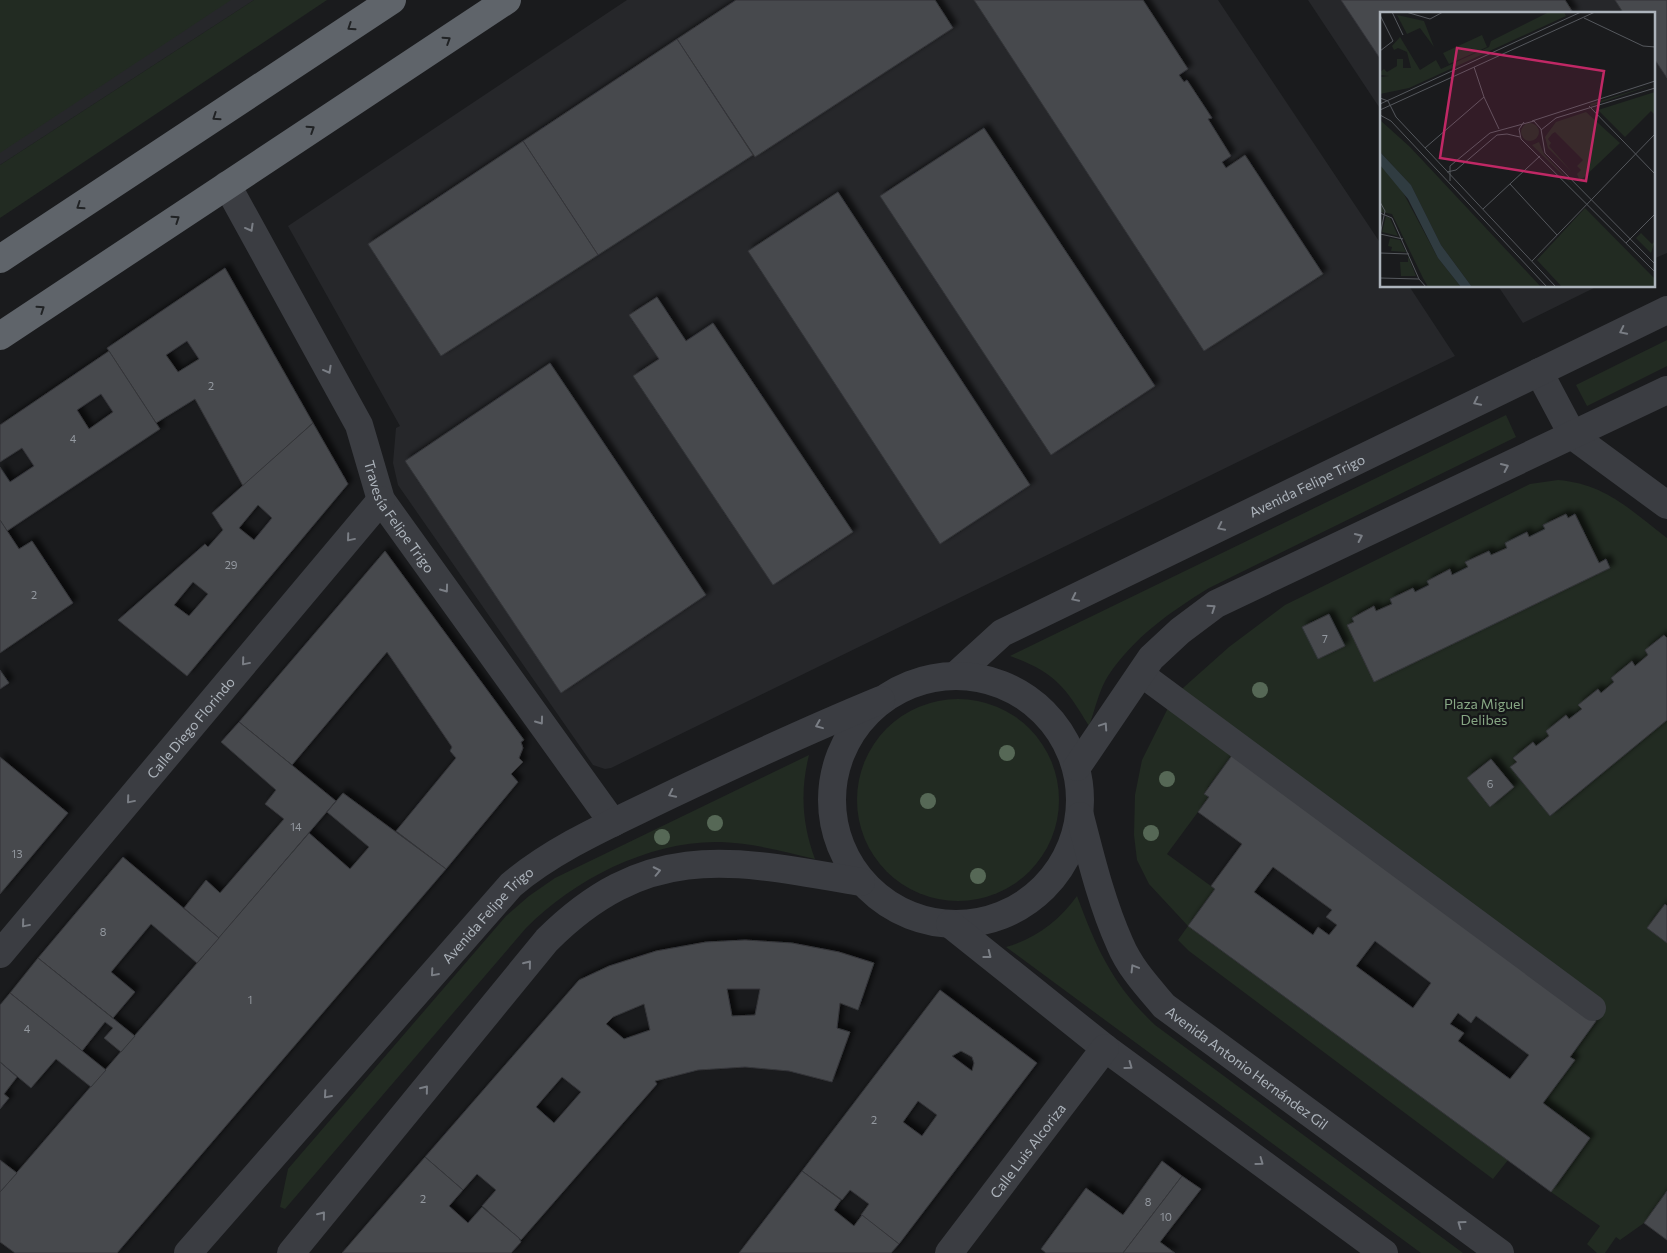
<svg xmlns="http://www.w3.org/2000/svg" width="1667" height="1253" font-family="Commissioner,sans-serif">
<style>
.built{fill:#26272a}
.green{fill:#222b22}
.building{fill:#47494d;stroke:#343539;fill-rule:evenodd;filter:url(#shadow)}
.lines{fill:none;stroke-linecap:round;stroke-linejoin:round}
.pedestrian{stroke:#3b3d42;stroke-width:26}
.minor{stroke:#3b3d42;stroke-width:28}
.trunk{stroke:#5f646a;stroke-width:28}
.tree{fill:#566856}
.oneway{stroke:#202224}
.oneway2{stroke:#7a7e85}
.labels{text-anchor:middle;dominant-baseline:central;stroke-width:4.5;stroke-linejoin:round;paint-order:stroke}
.number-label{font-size:11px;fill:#9499a0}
.street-label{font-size:14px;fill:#adb4bc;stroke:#151618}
.park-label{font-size:14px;fill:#87a784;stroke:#151618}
.inset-road{fill:none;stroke:#55585d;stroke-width:1}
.view{fill:#c02865;fill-opacity:0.15;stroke:#c02865;stroke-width:2.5}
.inset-edge{fill:none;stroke:#adb4bc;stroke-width:2.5}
</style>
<defs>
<filter id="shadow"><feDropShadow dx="4.5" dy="-4.5" stdDeviation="2.5" flood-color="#0009"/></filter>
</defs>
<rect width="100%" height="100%" fill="#1a1b1d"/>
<g class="built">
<polygon points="0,0 254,0 0,165"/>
<polygon points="627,0 1218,0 1381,244 1381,286 1409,286 1455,356 611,768 605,769 593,765 398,485 393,463 396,428 400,426 288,226"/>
<polygon points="1308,0 1667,0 1667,253 1653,259 1653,14 1381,14 1381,110"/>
<polygon points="1498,286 1598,286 1523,323"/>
</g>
<g class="green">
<polygon points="0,0 231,0 0,153"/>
<polygon points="254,0 327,0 0,218 0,165"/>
<polygon points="1667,340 1667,366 1587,406 1576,385"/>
<path d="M 1506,415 L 1516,437 L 1209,588 C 1170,612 1134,637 1108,676 C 1099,690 1095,710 1089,726 C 1065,686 1054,672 1010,656 Z"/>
<path d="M 1558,480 C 1606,484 1630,510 1667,538 L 1667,1191 L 1644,1223 L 1620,1240 L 1616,1237 L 1605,1253 L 1597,1253 L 1587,1244 L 1600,1226 L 1551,1192 L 1590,1138 L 1543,1103 L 1575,1060 L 1570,1057 L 1596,1020 L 1233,754 L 1204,793 L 1209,797 L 1167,854 L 1215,889 L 1188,926 L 1508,1160 L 1493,1179 L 1189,951 L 1178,940 L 1188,926 L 1149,884 L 1137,860 L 1134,835 L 1135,795 L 1142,760 L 1174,696 L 1229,647 L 1285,605 L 1530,484 Z"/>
<circle cx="958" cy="800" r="101"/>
<path d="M 809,755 C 800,791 802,824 815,859 C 785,852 753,843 721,842 C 651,840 574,879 526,928 L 285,1209 L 280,1207 L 288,1169 L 506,916 L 529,896 L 555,878 Z"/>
<path d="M 1077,896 C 1097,950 1113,985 1155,1025 L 1463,1253 L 1421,1253 L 1006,947 C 1035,939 1059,921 1077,896 Z"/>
</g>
<g class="building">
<polygon points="736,0 935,0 953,28 755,157 677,39"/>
<polygon points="974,0 1143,0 1188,69 1179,75 1184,82 1187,80 1212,118 1208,119 1231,156 1222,162 1226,168 1245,155 1323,274 1204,351"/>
<polygon points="1341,0 1565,0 1574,14 1381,14 1381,60"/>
<polygon points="1615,0 1667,0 1667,78 1653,57 1653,14 1624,14"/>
<polygon points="677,39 753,155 598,255 523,141"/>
<polygon points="984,128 1155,386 1051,455 880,196"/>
<polygon points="523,141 598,255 441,356 368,244"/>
<polygon points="838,192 1030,485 940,544 748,251"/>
<path d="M 225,268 L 313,423 L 243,486 L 195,399 L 156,423 L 107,348 ZM 187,341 L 199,359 L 178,372 L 166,355 Z"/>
<polygon points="657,297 686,341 713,323 853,532 773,585 633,376 659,359 629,315"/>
<path d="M 109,351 L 160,429 L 7,531 L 0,520 L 0,467 L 10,482 L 34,466 L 22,448 L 0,462 L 0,425 ZM 101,394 L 113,412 L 89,429 L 77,410 Z"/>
<polygon points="550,363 706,595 561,693 405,461"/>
<path d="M 313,423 L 348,484 L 187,676 L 118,620 L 205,544 L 208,547 L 223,530 L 212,513 ZM 258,505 L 272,518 L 254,540 L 239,528 ZM 193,582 L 208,594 L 189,616 L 174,605 Z"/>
<polygon points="1566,514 1568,518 1575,514 1599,563 1606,559 1610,568 1374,682 1347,625 1354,622 1352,618 1374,606 1376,611 1392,604 1390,599 1413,588 1415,592 1429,585 1427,581 1450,569 1452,575 1468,567 1465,562 1489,551 1491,555 1507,548 1505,543 1527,532 1529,537 1545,529 1543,525"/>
<polygon points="0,520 19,549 32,541 73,603 0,653"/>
<polygon points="385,551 524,740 521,742 523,748 519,758 523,762 511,774 518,782 446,869 396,831 456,758 450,751 452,747 387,652 292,765 239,722"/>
<polygon points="1329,614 1345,646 1318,659 1302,627"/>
<polygon points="1664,635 1667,638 1667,720 1550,816 1510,767 1517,762 1513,758 1533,742 1536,746 1549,736 1546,731 1566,715 1569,719 1582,709 1578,705 1598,689 1601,693 1614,682 1611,678 1632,661 1635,666 1648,655 1645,650"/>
<polygon points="0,670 9,683 0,689"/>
<polygon points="239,722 336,801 219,938 184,908 206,880 220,893 284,819 265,804 276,790 221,742"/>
<path d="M 1233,754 L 1596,1021 L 1570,1057 L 1575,1060 L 1543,1103 L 1590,1138 L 1551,1192 L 1188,926 L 1215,889 L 1211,886 L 1242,844 L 1198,812 L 1209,797 L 1204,794 ZM 1273,867 L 1332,910 L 1326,917 L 1337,925 L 1329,935 L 1318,927 L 1313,935 L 1254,892 ZM 1375,941 L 1431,983 L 1413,1008 L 1356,966 ZM 1458,1013 L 1471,1023 L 1476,1016 L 1529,1055 L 1510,1079 L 1458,1041 L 1464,1033 L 1450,1024 Z"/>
<polygon points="0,757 68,813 0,894"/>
<polygon points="1491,759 1514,787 1490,807 1467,778"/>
<polygon points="343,793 446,869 117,1253 15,1253 0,1242 0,1192 309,833 350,869 369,847 327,812"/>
<polygon points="123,857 219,938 197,963 151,924 111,972 135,992 113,1018 38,958"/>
<polygon points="1665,904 1667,906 1667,943 1647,928"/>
<path d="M 745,940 L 792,943 L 839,952 L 874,963 L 858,1010 L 840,1003 L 837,1028 L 850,1032 L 832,1082 L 789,1071 L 745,1067 L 698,1070 L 655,1081 L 657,1084 L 521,1240 L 482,1206 L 496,1190 L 477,1174 L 463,1190 L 425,1157 L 579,980 L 609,966 L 656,951 L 706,942 ZM 727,989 L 760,989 L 755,1015 L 732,1016 ZM 644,1004 L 650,1030 L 624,1039 L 606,1024 L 613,1017 ZM 562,1077 L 581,1092 L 554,1123 L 536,1107 Z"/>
<polygon points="38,958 135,1036 121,1052 104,1038 113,1028 105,1022 82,1051 10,993"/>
<path d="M 940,990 L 1037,1063 L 899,1244 L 861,1215 L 869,1204 L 850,1190 L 842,1200 L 802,1171 ZM 961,1051 L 972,1057 L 974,1063 L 972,1071 L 952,1056 ZM 918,1101 L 937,1115 L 922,1136 L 903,1122 Z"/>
<polygon points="10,993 106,1070 91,1087 56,1059 31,1088 0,1062 0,1005"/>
<polygon points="0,1062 17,1077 4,1094 9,1098 0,1109"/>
<polygon points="425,1157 463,1190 449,1206 468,1223 482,1207 519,1238 521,1242 511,1253 342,1253"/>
<polygon points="0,1160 17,1173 0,1192"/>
<polygon points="1162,1161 1182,1176 1123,1253 1046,1253 1041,1249 1086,1188 1123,1215"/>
<polygon points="802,1171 841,1200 834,1210 854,1226 862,1215 899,1244 891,1253 739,1253"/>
<polygon points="1182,1176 1201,1189 1160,1242 1175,1253 1123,1253"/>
<polygon points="1667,1191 1667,1240 1644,1223"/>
</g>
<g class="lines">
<polyline class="pedestrian" points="1140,673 1593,1008"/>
<g class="minor">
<path id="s1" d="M 227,185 L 359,425 L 381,500 L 613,823"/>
<polyline points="1539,372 1573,436 1667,505"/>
<path id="s2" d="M 956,675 L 1002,633 L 1667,310"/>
<circle cx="956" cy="800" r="124"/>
<polyline points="1077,767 1151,658 1180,631 1216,604 1667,390"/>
<path id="s3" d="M 1080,816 C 1091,859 1102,904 1120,944 C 1130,968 1148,987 1164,1006 L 1500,1253"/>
<polyline points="950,924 1105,1048 1384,1253"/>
<path id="s4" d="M 0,954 L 381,500"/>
<path id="s5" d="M 188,1253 L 511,885 C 556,847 613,823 666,797 C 737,763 808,730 881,700"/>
<path d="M 291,1253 L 547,940 C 648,839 734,860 861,882"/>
<path id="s6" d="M 949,1253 L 1105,1048"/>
</g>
<g class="trunk">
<polyline points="0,259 392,0"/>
<polyline points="0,336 507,0"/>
</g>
</g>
<g class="tree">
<circle cx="1260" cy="690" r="8"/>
<circle cx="1007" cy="753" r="8"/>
<circle cx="1167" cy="779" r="8"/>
<circle cx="928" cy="801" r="8"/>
<circle cx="715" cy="823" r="8"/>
<circle cx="1151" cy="833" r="8"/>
<circle cx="662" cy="837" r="8"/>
<circle cx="978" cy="876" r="8"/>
</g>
<defs><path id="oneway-chevron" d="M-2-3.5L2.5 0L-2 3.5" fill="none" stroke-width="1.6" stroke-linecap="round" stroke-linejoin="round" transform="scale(1.25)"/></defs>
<g class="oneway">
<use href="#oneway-chevron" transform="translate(351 27) rotate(146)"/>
<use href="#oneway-chevron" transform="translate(447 40) rotate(-33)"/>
<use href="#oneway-chevron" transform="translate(216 117) rotate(146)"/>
<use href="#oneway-chevron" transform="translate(311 129) rotate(-33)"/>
<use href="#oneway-chevron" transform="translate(80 206) rotate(146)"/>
<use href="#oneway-chevron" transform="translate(176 219) rotate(-34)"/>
<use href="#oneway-chevron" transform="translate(41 309) rotate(-34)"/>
</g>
<g class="oneway2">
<use href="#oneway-chevron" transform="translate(250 228) rotate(61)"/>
<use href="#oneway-chevron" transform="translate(1623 331) rotate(154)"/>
<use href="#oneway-chevron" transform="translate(328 370) rotate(61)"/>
<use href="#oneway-chevron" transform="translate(1477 402) rotate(154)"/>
<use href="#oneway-chevron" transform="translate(1505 467) rotate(-25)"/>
<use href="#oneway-chevron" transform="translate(1221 527) rotate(154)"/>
<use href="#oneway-chevron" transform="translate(1359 537) rotate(-25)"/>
<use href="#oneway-chevron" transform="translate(350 538) rotate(130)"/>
<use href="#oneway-chevron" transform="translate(445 589) rotate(54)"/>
<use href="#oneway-chevron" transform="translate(1075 598) rotate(154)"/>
<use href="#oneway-chevron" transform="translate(1212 608) rotate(-34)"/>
<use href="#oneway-chevron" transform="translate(245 662) rotate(130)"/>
<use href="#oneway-chevron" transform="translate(540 721) rotate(54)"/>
<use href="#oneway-chevron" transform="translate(819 725) rotate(158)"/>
<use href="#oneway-chevron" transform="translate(1104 726) rotate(-56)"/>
<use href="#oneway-chevron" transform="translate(672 794) rotate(154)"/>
<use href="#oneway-chevron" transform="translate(130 800) rotate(130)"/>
<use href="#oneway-chevron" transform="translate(657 871) rotate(-12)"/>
<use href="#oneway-chevron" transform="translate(25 924) rotate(130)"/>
<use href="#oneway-chevron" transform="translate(988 955) rotate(38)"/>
<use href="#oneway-chevron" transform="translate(528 964) rotate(-51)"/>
<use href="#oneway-chevron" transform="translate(1134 968) rotate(-121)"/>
<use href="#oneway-chevron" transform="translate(434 973) rotate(131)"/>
<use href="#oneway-chevron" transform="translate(1129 1066) rotate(36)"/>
<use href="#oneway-chevron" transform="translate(425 1089) rotate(-51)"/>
<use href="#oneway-chevron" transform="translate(327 1095) rotate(131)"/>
<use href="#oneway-chevron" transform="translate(1260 1162) rotate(36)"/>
<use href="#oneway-chevron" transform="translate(322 1215) rotate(-51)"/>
<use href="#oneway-chevron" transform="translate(1461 1224) rotate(-144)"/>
</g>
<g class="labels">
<g class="number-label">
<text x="211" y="385">2</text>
<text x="73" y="438">4</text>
<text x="231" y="564">29</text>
<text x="34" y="594">2</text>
<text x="1325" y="638">7</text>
<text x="1490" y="783">6</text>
<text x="296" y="826">14</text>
<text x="17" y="853">13</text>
<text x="103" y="931">8</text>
<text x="250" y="999">1</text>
<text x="27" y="1028">4</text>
<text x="874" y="1119">2</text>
<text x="423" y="1198">2</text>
<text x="1148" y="1201">8</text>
<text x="1166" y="1216">10</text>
</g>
<g class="street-label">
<text stroke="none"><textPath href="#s2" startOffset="401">Avenida Felipe Trigo</textPath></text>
<text stroke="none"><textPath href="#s1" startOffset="375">Travesía Felipe Trigo</textPath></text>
<text stroke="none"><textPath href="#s4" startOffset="296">Calle Diego Florindo</textPath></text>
<text stroke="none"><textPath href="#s5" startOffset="452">Avenida Felipe Trigo</textPath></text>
<text stroke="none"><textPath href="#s3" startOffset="314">Avenida Antonio Hernández Gil</textPath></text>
<text stroke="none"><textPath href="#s6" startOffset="129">Calle Luis Alcoriza</textPath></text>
</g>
<g class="park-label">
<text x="1484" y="703">Plaza Miguel<tspan x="1484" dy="16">Delibes</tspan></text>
</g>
</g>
<g transform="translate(1380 12)">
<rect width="275" height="275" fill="#1a1b1d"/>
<path d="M 169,0 L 184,0 L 186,4 L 29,76 L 0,82 L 0,65 L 9,64 L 0,63 L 0,60 L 4,57 L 7,60 L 17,54 L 17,47 L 23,47 L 23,56 L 31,56 L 27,40 L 18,36 L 14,38 L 12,34 L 20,25 L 40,58 L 56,48 L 61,57 L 109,35 L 111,29 ZM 17,3 L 44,9 L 54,35 L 40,16 L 27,22 ZM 102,23 L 107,35 L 69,52 L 63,41 ZM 275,72 L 211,94 L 210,92 ZM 275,80 L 275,103 L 271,99 L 245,125 L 218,98 ZM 206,100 L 240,131 L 200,169 L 197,162 L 201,158 L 197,154 L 203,148 L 175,120 L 172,122 L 168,127 L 171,131 L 169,134 L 192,160 L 168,136 L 165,125 L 176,110 ZM 0,108 L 30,135 L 161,275 L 92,275 L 61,233 L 31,173 L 0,140 ZM141 120a9 9 0 1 1 18 0a9 9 0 1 1-18 0ZM 159,130 L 164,142 L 200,180 L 152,133 ZM 0,153 L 18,171 L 58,246 L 81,275 L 48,275 L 43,266 L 12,202 L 0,200 ZM 205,196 L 275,267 L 275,275 L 182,275 L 157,248 ZM 6,204 L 10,206 L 18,224 L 2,220 ZM 261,221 L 272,232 L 275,229 L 271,241 L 256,226 ZM 10,226 L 20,228 L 26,240 L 11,239 L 12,235 L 8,234 ZM 28,244 L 36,264 L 21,264 L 20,250 L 28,250 Z" fill="#222b22"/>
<path d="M 0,140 L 31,173 L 61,233 L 92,275 L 81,275 L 58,246 L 28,187 L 0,153 Z" fill="#303c41"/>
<path class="inset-road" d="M 12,0 L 23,23M 26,0 L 50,7 L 63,0M 0,3 L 13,29 L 0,39M 204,6 L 263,34 L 275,35M 94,55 L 104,85 L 119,117M 0,86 L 8,89 L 16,105 L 176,275M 0,92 L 201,0M 209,94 L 275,162M 0,98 L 215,0M 0,103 L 11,109 L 167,275M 152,109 L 275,69M 144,110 L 139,117 L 141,127 L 275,260M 161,118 L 176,106 L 275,76M 45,136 L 104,85M 67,160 L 76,158 L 117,123 L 127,122 L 140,125M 70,169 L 70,154 L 110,121 L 154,109 L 161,117 L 165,141 L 275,252M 130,172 L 177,223M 0,190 L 5,199 L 0,223M 103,197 L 160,144M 0,201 L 12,206 L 39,267 L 46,275M 0,222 L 23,227M 246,231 L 275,202M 0,241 L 29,242M 152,249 L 275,122M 0,266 L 39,267"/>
<path class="view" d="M 77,36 L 224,59 L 206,169 L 60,146 Z"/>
<rect width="275" height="275" class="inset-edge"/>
</g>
</svg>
